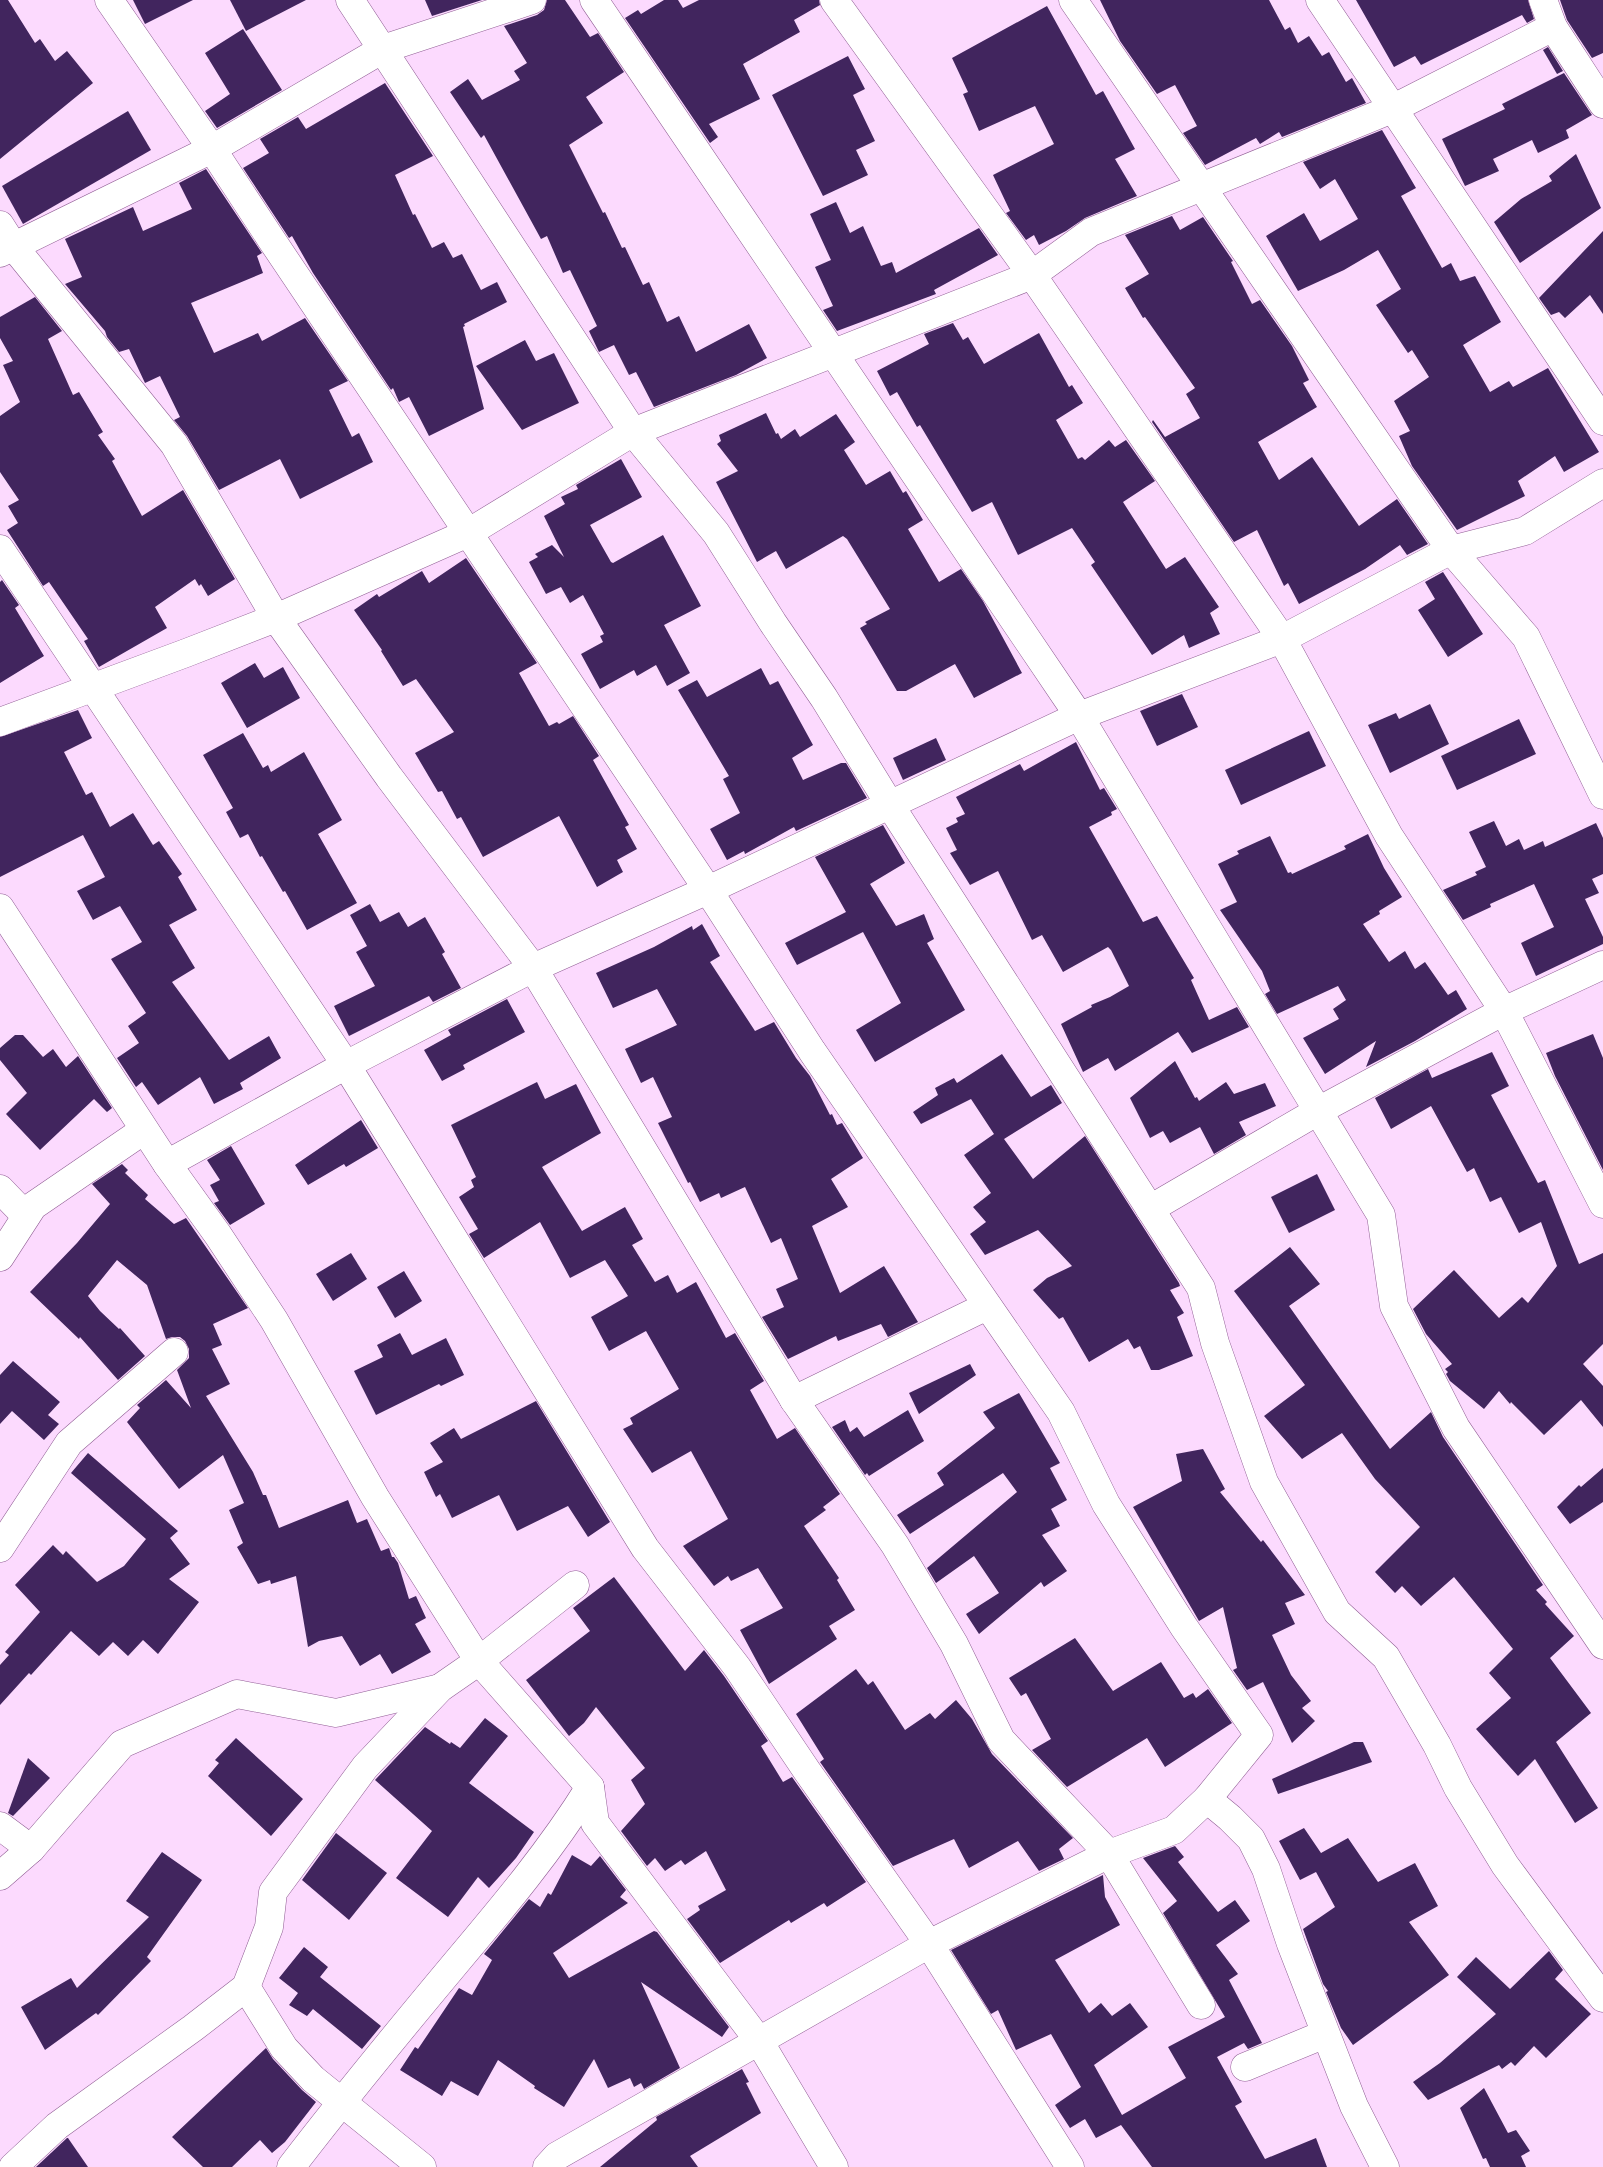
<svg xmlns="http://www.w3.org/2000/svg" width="1603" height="2167" font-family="'Public Sans',sans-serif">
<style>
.building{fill:#41255e}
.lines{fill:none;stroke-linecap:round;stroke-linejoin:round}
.street-casing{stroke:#915f95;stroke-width:29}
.street{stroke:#fff;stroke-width:28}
</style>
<rect width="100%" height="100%" fill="#fcdafe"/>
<g class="building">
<polygon points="0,0 8,0 35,43 40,39 55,61 67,51 93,83 0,159"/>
<polygon points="133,0 193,0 145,24"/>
<polygon points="230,0 306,0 246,31"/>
<polygon points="425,0 482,0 432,16"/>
<polygon points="547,0 565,0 590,37 598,33 624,72 586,97 603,123 569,145 603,213 605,212 622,248 625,247 643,285 649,282 667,322 679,316 696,352 749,324 767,358 736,375 654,407 636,372 629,375 614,345 599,352 598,350 589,331 597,326 570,270 563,273 547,236 541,239 484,135 481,138 450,92 468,79 482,100 520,80 514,71 527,63 504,26 537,15 544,10"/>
<polygon points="664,0 678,0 683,8 699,0 819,0 820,5 794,20 800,32 743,64 760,99 709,124 718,137 710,143 625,18 638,10 641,14"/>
<polygon points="1100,0 1269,0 1285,30 1290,27 1298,43 1309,36 1322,56 1329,52 1346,82 1352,78 1366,103 1287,135 1282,137 1279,132 1260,144 1256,138 1205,165 1183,133 1197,126 1175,85 1157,94 1120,41"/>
<polygon points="1356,0 1528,0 1534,19 1527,23 1522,15 1421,65 1415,56 1394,67"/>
<polygon points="1560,0 1603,0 1603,53 1592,58 1567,20"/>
<polygon points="1047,6 1096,95 1103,91 1135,149 1115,159 1137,196 1085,218 1066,231 1039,245 1034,235 1026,240 1006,213 1010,211 993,175 1054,144 1035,106 979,131 963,94 968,92 952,58"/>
<polygon points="243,29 282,90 217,128 205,111 230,94 205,53"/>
<polygon points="1548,47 1563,71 1557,74 1543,50"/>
<polygon points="848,56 865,89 853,95 875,141 856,150 868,175 823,196 772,95"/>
<polygon points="1564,73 1592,115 1566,130 1569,138 1538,153 1532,140 1493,159 1499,171 1465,186 1442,139 1505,109 1502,104"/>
<polygon points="385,83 433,156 395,175 413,215 415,214 432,248 444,242 453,258 462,254 481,290 497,282 507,302 464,324 465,326 463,327 484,409 429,436 409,397 399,402 393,388 391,390 313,273 292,236 289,238 243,168 269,153 260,139 298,117 306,129"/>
<polygon points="128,111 151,150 23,224 2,186"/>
<polygon points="1382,130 1416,188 1401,196 1442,268 1451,263 1460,281 1475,276 1501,322 1463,345 1490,392 1509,381 1513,387 1548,368 1599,452 1564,472 1555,456 1518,481 1525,496 1457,530 1412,466 1399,436 1410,431 1394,401 1429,377 1412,350 1408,353 1376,305 1401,289 1378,250 1344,270 1298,291 1266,236 1304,213 1320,241 1358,219 1335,179 1320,189 1303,162"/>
<polygon points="1576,154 1601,208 1520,263 1494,222 1521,199 1552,181 1549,176"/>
<polygon points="206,169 262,253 257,256 263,273 191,303 214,353 258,333 262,341 305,318 348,381 329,390 352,437 359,433 373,462 300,499 280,459 219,490 187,436 174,420 180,417 160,376 145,383 129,349 119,352 107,337 105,331 65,284 82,277 65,239 133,207 143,231 192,209 179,183"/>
<polygon points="836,202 850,233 863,226 881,266 892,262 896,273 979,228 998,255 934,290 936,294 837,331 823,310 833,306 815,267 831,260 810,214"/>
<polygon points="1172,216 1180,230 1203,217 1233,261 1231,262 1252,304 1260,300 1292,346 1309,380 1303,383 1317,407 1258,442 1279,480 1312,457 1359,526 1397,499 1428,544 1407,555 1400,545 1365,569 1299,604 1288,583 1284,586 1257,530 1234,542 1152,422 1153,420 1165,437 1200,418 1186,394 1195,388 1145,317 1143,318 1125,288 1149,274 1125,235"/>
<polygon points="1603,231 1603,314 1590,295 1565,318 1559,312 1551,315 1539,298"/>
<polygon points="35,297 62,331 48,339 73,395 79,392 103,432 98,435 115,459 112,461 142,516 183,490 235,579 208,596 201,584 199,586 195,579 155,607 167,628 99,667 84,641 88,639 49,582 43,586 7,530 18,523 8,506 19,500 0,472 0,416 20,402 3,365 13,361 0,338 0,317"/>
<polygon points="953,323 963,340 968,337 984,364 1039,333 1069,387 1072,385 1083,403 1056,420 1078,459 1082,457 1085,460 1109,440 1115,447 1126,440 1155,481 1123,502 1166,569 1185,557 1219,607 1210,613 1220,634 1189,648 1184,635 1152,655 1091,565 1095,562 1072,528 1018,555 992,502 972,512 920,425 917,427 897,392 890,396 877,371 929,344 924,334"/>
<polygon points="525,340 536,361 554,353 579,403 522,430 476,366"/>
<polygon points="766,413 776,434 778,433 781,439 795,429 800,437 836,414 855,442 844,450 866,485 890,471 903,493 906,491 923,520 908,529 939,582 961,569 983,601 1022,673 974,698 955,664 906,691 897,691 860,628 867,624 865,622 890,609 847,539 843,536 786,569 776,551 757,562 716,482 738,471 717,444 721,441 719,435"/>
<polygon points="621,459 642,497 590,525 611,562 613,563 663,535 701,606 664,625 690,673 667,686 656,665 637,676 634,670 600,689 581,654 603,642 600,636 604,634 583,595 570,603 561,587 546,594 529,562 538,557 535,554 552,545 564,557 544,516 565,504 561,497 578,489 576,485"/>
<polygon points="466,558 537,663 519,673 549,726 557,722 559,724 573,716 599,756 593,760 629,825 625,827 637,849 617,860 623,872 597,887 559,816 483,857 461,817 457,819 442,791 438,792 415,753 454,732 416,679 403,686 381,651 382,650 354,610 377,594 379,597 422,571 429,583"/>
<polygon points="1443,572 1483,634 1448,657 1418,610 1435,599 1425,582"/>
<polygon points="2,580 19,605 15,608 44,656 0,683 0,582"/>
<polygon points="255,663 264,678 283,667 300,698 247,728 221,683"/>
<polygon points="761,668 770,685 778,681 813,745 792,758 803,780 841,763 846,763 867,798 796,831 794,827 745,854 744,851 727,860 710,829 740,813 723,779 729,776 678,690 697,680 707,697"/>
<polygon points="1182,694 1198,727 1157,746 1140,711"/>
<polygon points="1430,704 1449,744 1390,773 1368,725 1396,713 1399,719"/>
<polygon points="78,710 92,738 64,752 86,795 92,792 110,827 133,813 153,845 159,841 182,874 178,877 197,910 169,925 195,968 172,982 229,1060 269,1036 281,1058 240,1083 243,1089 214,1104 200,1077 158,1105 142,1082 136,1087 117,1058 139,1043 128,1026 146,1013 111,959 142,942 120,906 93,920 77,891 105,877 83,835 0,877 0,737"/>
<polygon points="1519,719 1536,754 1457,790 1441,756"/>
<polygon points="1309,731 1326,766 1241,805 1225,770"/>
<polygon points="243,733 263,768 268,765 271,772 304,752 342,820 318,834 357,903 307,930 285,891 283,892 262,856 260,857 248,834 240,838 226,812 233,808 203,755"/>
<polygon points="936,738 946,760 903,780 893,758"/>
<polygon points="1076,742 1100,790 1104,788 1117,809 1111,812 1112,815 1089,827 1143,922 1157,916 1194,978 1191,980 1209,1020 1237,1007 1249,1027 1192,1053 1178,1032 1115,1071 1108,1058 1083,1072 1061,1024 1092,1007 1091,1005 1110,997 1129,986 1111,950 1108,947 1063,972 1042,935 1032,940 998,871 970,885 950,853 957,850 946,828 958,822 956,818 965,814 956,797 1020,764 1024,771"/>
<polygon points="1494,821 1506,846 1519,839 1524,850 1543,841 1545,847 1596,823 1603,838 1603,874 1592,879 1599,893 1585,899 1603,937 1603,944 1536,976 1521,943 1554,927 1534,884 1490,904 1491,907 1463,920 1443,890 1477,875 1475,872 1486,867 1469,832"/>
<polygon points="883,825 905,863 870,884 896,926 924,914 934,939 927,943 965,1010 875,1062 856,1030 901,1003 863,932 797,965 785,943 846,912 815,857"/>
<polygon points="1368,834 1384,868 1402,897 1379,911 1380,914 1363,924 1389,962 1405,951 1415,969 1425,962 1448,995 1456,990 1467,1009 1415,1041 1366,1067 1376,1041 1325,1074 1303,1038 1339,1019 1333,1009 1346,1000 1338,986 1277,1014 1265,994 1270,991 1262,971 1220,910 1237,902 1218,864 1239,854 1237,851 1270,836 1288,873 1291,872 1292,874 1346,849 1344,846"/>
<polygon points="370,904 380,922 399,912 408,927 425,917 445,952 442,954 461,988 433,1002 429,996 349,1036 334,1006 375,986 356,952 367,946 350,915"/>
<polygon points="702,924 720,956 710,962 755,1031 774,1022 796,1058 810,1076 830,1115 832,1114 837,1125 842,1123 863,1158 831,1179 848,1207 812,1226 840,1293 884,1266 918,1322 888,1337 881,1324 838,1341 836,1336 788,1359 762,1317 784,1307 776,1289 798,1279 781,1238 771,1243 745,1187 721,1198 719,1193 700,1202 690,1182 688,1183 658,1123 672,1117 653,1077 641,1083 625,1049 677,1025 657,989 613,1008 596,973 654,947 692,926 693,930"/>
<polygon points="507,999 525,1032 463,1065 465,1069 442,1081 424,1050 451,1035 448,1030"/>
<polygon points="1593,1034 1603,1058 1603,1170 1555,1076 1546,1053"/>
<polygon points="15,1035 23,1035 43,1057 53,1049 66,1067 78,1056 112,1108 107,1112 94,1099 40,1150 6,1114 27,1093 0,1060 0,1048"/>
<polygon points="1492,1052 1509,1086 1491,1095 1538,1183 1545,1180 1579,1264 1603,1253 1603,1344 1583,1364 1603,1386 1603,1427 1581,1400 1544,1435 1511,1402 1510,1404 1499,1391 1484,1409 1450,1381 1446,1374 1448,1372 1445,1369 1452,1364 1426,1334 1413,1309 1454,1270 1499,1318 1522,1297 1528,1303 1557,1266 1541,1222 1519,1233 1501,1197 1490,1202 1474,1168 1467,1172 1431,1106 1391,1129 1375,1098 1428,1069 1432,1078"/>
<polygon points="1002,1054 1031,1097 1051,1085 1062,1103 1004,1139 1033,1179 1085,1136 1179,1283 1180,1286 1170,1290 1184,1313 1177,1317 1193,1356 1159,1370 1151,1370 1140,1346 1134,1349 1128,1339 1089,1362 1063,1317 1059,1319 1033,1290 1047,1278 1072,1266 1038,1230 985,1255 970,1234 986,1222 973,1207 991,1193 964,1155 994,1134 971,1099 921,1124 913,1112 938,1095 935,1088 954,1078 957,1083"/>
<polygon points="1175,1061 1195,1098 1197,1097 1199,1101 1226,1082 1234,1094 1265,1083 1276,1106 1239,1122 1246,1135 1214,1154 1200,1127 1170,1143 1163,1131 1150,1138 1130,1098"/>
<polygon points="537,1082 545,1099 576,1084 601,1133 542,1167 582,1231 625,1207 643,1239 632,1245 655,1282 668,1275 677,1293 696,1282 726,1338 735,1333 764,1381 750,1390 777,1439 795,1428 840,1494 823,1507 826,1510 804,1526 839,1578 837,1580 855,1610 829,1626 837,1639 769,1684 740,1630 783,1608 758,1568 731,1581 728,1576 714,1586 683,1546 728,1519 691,1451 652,1473 623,1429 633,1424 630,1418 679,1389 646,1331 609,1351 591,1317 628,1296 605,1260 570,1278 540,1222 484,1258 469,1234 478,1229 459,1197 474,1187 471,1180 476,1177 451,1125"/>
<polygon points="361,1120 378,1148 346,1167 344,1164 308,1185 295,1165"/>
<polygon points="231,1146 265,1204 230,1225 214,1203 219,1201 210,1185 220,1180 207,1160"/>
<polygon points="122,1164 128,1170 125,1173 148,1195 145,1199 174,1224 186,1218 248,1308 213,1324 222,1345 212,1349 230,1384 206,1396 253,1472 263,1495 266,1495 279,1528 348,1500 357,1523 367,1519 381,1551 389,1548 392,1557 394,1557 398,1563 409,1599 416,1596 426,1618 415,1624 431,1652 392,1674 380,1654 360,1666 342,1636 319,1641 308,1647 296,1576 271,1584 270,1580 258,1584 237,1547 243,1543 229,1510 244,1503 223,1455 179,1489 127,1422 140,1408 137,1405 166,1380 191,1408 177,1370 189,1358 189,1349 185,1341 180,1337 172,1337 166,1339 147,1285 117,1260 88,1296 100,1311 119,1329 120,1328 145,1356 118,1380 80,1337 79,1339 30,1292 77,1243 110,1204 92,1184"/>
<polygon points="1317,1174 1335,1210 1289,1233 1271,1197"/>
<polygon points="1290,1247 1320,1284 1289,1306 1390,1449 1431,1412 1443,1437 1543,1585 1536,1590 1547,1602 1545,1604 1574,1636 1550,1658 1591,1713 1556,1742 1598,1808 1575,1823 1535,1759 1518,1776 1476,1729 1511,1698 1489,1673 1513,1649 1454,1577 1421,1606 1402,1586 1395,1593 1375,1572 1420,1527 1375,1479 1342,1433 1302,1459 1264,1416 1305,1385 1234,1291"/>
<polygon points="351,1253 367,1279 333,1301 316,1274"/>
<polygon points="404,1271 422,1301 395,1318 377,1287"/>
<polygon points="400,1333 412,1355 446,1338 464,1375 441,1386 439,1384 376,1415 354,1371 383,1357 377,1345"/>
<polygon points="13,1361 60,1402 48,1415 59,1424 44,1440 12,1411 0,1424 0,1375"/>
<polygon points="970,1364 976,1375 919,1414 909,1393"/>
<polygon points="1019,1393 1060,1463 1050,1468 1067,1500 1051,1509 1060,1526 1042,1535 1067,1571 1044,1587 1041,1582 979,1634 966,1614 999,1593 974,1556 936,1583 927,1568 1017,1492 1003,1473 910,1534 897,1515 944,1485 937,1473 995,1428 983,1412"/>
<polygon points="536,1401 610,1522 588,1537 568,1506 517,1531 499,1495 452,1518 440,1494 436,1497 424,1472 443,1462 430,1443 454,1428 461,1439"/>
<polygon points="908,1410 924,1441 869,1476 867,1473 865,1475 832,1427 845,1420 850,1432 857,1427 864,1437"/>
<polygon points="1203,1449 1225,1489 1220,1492 1261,1542 1263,1540 1305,1595 1285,1603 1295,1624 1272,1635 1291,1675 1311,1701 1302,1708 1315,1721 1292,1743 1263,1682 1247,1690 1233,1670 1237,1668 1223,1607 1199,1621 1133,1507 1182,1481 1176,1454"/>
<polygon points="88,1453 178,1531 170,1538 190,1564 169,1579 199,1602 158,1654 143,1640 128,1656 113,1642 99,1656 71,1631 31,1675 29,1673 0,1705 0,1665 9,1655 5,1652 40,1612 15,1585 53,1545 63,1555 66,1551 97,1582 124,1566 146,1539 71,1473"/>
<polygon points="1603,1468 1603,1502 1570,1524 1557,1507 1579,1485 1581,1487"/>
<polygon points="614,1577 685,1671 704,1650 724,1676 768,1741 761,1746 783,1782 792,1777 866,1882 827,1907 824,1903 791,1923 789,1920 720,1963 687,1919 700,1910 698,1906 726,1890 706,1851 685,1865 681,1860 665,1871 655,1858 647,1866 621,1831 645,1804 631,1780 645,1768 596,1707 584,1723 569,1736 526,1680 590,1631 573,1608"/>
<polygon points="1075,1638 1113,1691 1161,1662 1184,1698 1193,1693 1196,1698 1208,1689 1232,1723 1165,1767 1147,1738 1067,1787 1032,1750 1051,1739 1026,1693 1021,1696 1009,1678"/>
<polygon points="856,1669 868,1685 873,1681 905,1730 930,1713 935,1719 956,1700 972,1719 992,1754 1073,1838 1059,1849 1064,1859 1039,1871 1018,1841 969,1868 954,1839 893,1866 820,1762 824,1759 796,1714"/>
<polygon points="485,1718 508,1736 469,1783 534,1832 516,1858 489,1888 478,1877 448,1917 396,1878 432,1831 375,1780 425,1727 450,1744 451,1742 460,1748"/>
<polygon points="236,1738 303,1799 271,1836 208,1776 219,1763 215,1760"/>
<polygon points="1354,1742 1363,1742 1372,1762 1278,1794 1272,1779"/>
<polygon points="28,1758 50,1778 13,1816 8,1813"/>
<polygon points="1304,1828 1321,1853 1348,1838 1378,1882 1415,1863 1438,1906 1409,1922 1449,1975 1353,2045 1341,2028 1326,1992 1328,1991 1323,1984 1303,1929 1335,1907 1316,1872 1300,1880 1279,1841"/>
<polygon points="336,1833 387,1873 349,1920 302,1880"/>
<polygon points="1175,1846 1184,1857 1178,1862 1218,1912 1235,1900 1250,1921 1216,1945 1238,1974 1229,1980 1262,2043 1248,2049 1244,2043 1217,2057 1242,2102 1235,2106 1265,2159 1316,2138 1327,2167 1152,2167 1121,2125 1096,2138 1085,2119 1070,2128 1055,2105 1081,2087 1051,2034 1016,2050 998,2010 991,2014 951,1950 1103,1875 1105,1897 1120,1925 1055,1960 1089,2013 1101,2003 1112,2016 1130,2003 1148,2027 1094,2065 1122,2115 1186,2078 1168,2047 1225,2017 1163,1913 1177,1901 1143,1858"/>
<polygon points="162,1852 202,1880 147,1957 151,1961 98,2015 96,2013 45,2050 21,2007 71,1978 77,1988 149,1917 126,1901"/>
<polygon points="572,1855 591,1866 600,1856 626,1890 620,1897 628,1903 553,1953 569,1978 654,1931 657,1932 729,2027 722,2037 641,1982 680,2068 644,2089 641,2083 634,2087 630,2078 608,2088 594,2059 564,2107 534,2088 535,2086 498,2060 478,2096 451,2081 442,2096 400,2070 415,2047 418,2049 459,1988 472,1995 492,1960 484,1954 529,1899 540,1907 548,1893 551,1895"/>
<polygon points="304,1947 328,1967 320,1977 381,2026 362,2049 313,2009 307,2016 289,2005 298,1993 279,1978"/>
<polygon points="1549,1951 1563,1970 1555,1979 1591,2014 1546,2058 1534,2046 1515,2066 1511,2062 1502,2069 1499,2065 1428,2100 1413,2082 1440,2063 1496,2014 1457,1977 1476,1957 1510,1989"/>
<polygon points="266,2048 273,2059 302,2090 316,2102 285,2142 272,2153 260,2140 232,2167 203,2167 172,2137"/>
<polygon points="742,2069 749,2082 746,2083 761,2113 690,2156 698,2167 600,2167 657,2120 656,2117"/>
<polygon points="1484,2088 1508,2133 1516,2130 1530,2151 1521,2156 1526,2167 1490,2167 1486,2158 1483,2159 1460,2108"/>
<polygon points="68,2138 88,2167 36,2167 67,2138"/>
</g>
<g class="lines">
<g class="street-casing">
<g id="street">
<polyline points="109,0 212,149 271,239 708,890 812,1051 1061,1412 1106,1504 1184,1627 1259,1735 1207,1799 1174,1830 1109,1854 929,1944 557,2156 547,2167"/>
<polyline points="350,0 633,432 716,533 773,623 824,698 890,805 1201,1288 1215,1343 1264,1482 1337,1612 1386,1657 1437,1745 1458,1788 1505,1865 1603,1998"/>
<polyline points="594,0 1079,716 1381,1215 1394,1306 1456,1428 1603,1645"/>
<polyline points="834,0 1032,275 1282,639 1389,836 1504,1011 1603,1204"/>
<polyline points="1073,0 1451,550 1526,637 1603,795"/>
<polyline points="1320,0 1603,421"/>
<polyline points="1543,0 1553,27 1603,104"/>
<polyline points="0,225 14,247 174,444 276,618 389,777 533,968 794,1400 895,1545 954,1644 1001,1740 1109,1854 1201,2005"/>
<polyline points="0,253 212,149 383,49 532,0"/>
<polyline points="0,549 346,1065 645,1548 737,1667 807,1771 929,1944 1070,2167"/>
<polyline points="0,722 186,653 276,618 468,533 633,432 1032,275 1091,232 1392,109 1553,27"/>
<polyline points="0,908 167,1164 346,1065 533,968 708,890 1079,716 1282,639 1451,550 1525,531 1603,483"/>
<polyline points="167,1164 218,1235 274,1320 375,1497 479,1661 590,1787 595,1823 759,2041 834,2167"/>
<polyline points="0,1189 26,1216"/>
<polyline points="1150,1209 1318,1111 1504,1011 1603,965"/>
<polyline points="0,1257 33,1206 144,1130"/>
<polyline points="794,1400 987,1306"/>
<polyline points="0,1548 69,1443 174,1352"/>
<polyline points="1207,1799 1230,1818 1251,1839 1266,1869 1291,1944 1354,2106 1385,2167"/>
<polyline points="0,1826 31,1849"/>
<polyline points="0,1876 31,1849 122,1744 237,1694 336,1713 440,1688"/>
<polyline points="246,1987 284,2048 313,2079 422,2167"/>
<polyline points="1245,2067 1325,2034"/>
<polyline points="13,2167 57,2126 193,2028 246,1987 269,1927 273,1892 365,1767 440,1688 479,1661 575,1585"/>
<path d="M 291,2167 C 344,2098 399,2031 455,1964 C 503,1907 551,1850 590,1787"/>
</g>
</g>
<use href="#street" class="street"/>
</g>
</svg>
